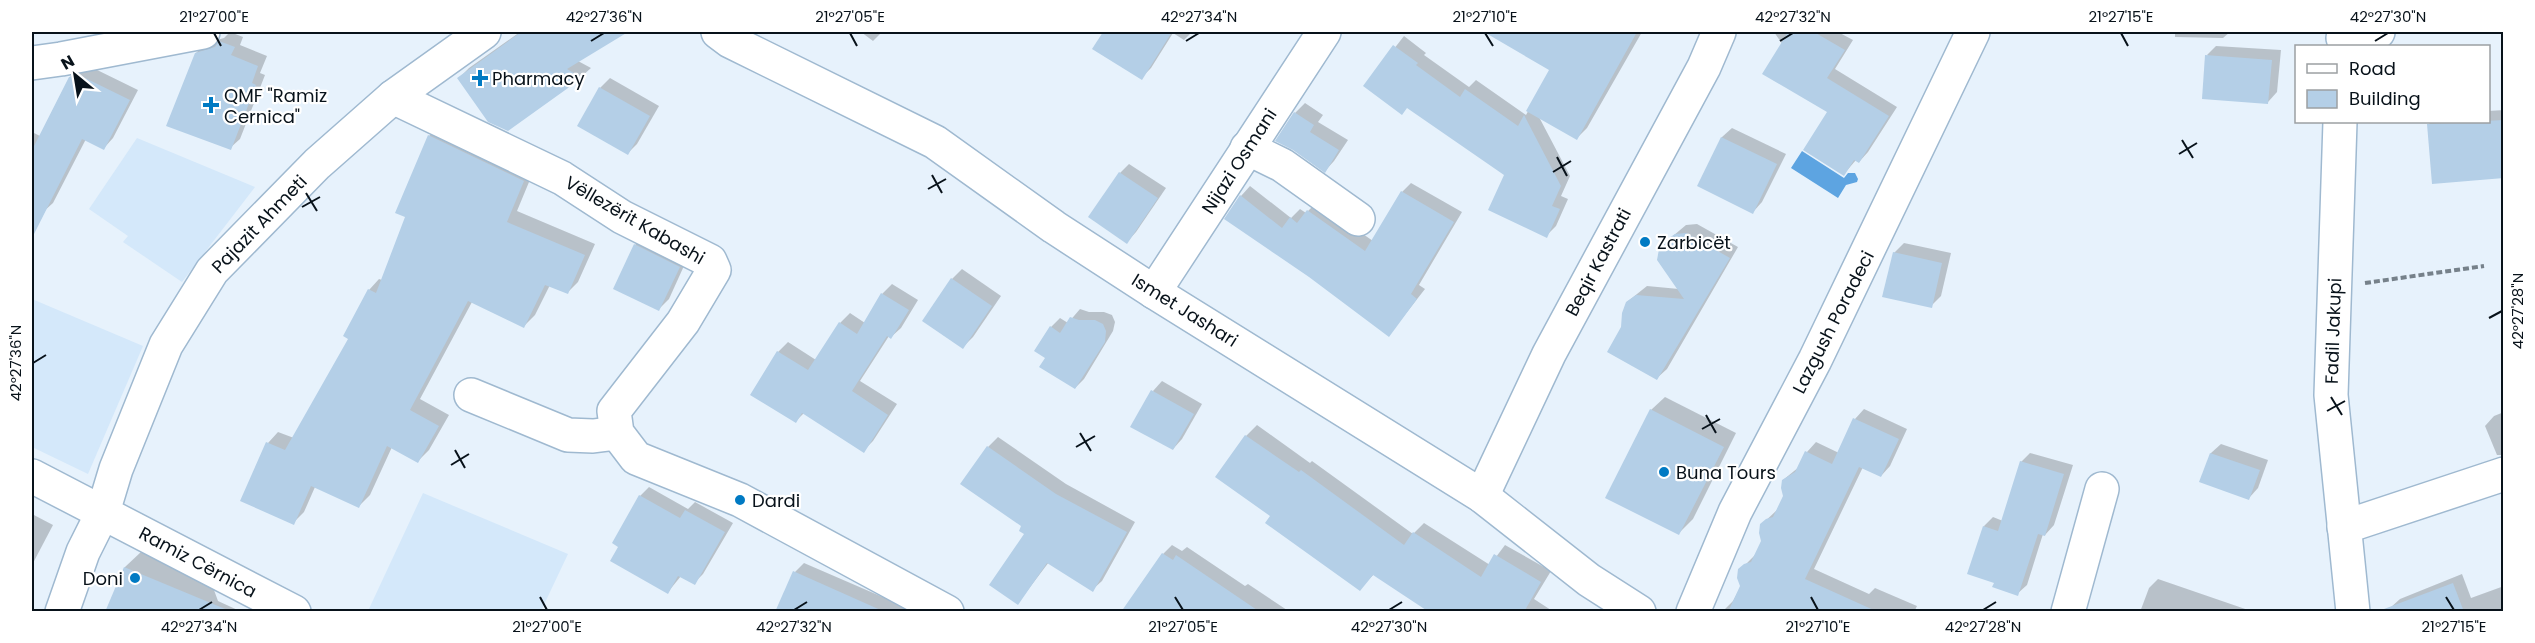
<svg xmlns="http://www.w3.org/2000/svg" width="2535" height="643" font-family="Poppins,sans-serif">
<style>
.built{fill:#d4e8fa}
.water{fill:#5da4e1}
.shadow{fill:#0003}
.building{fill:#b4cfe7}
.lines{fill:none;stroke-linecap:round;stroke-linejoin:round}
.minor-casing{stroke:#9fb9d0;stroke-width:36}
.path{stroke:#76818a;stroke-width:4;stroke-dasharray:6 3;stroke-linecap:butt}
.minor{stroke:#fff;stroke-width:33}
.ticks{fill:none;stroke:#08121a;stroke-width:2}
.poi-dot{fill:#007ac3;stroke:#fff;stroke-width:2}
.labels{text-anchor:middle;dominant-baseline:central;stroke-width:4.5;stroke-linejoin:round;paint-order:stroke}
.poi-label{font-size:18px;fill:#08121a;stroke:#fff;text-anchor:start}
.street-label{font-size:18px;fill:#08121a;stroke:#fff}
.neatline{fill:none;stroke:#08121a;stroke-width:2}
.ticks-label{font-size:15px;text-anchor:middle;fill:#08121a}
</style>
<rect width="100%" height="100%" fill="#e7f2fc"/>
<g class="built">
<polygon points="137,138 255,187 182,282 123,242 128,236 89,209"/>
<polygon points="32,299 143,346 88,474 32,447"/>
<polygon points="423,493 568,554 541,611 368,611"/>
</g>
<polygon class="water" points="1802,151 1844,178 1848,173 1855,173 1858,179 1857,182 1846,185 1838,198 1791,168"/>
<g class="shadow">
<polygon points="230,32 243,37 240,45 267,56 260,73 265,75 240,139 230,148 196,53 206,43 224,38"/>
<polygon points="520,32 625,32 578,61 591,68 581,77 508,129 459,78 469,68"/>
<polygon points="861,32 882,32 873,41"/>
<polygon points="1105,32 1192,32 1184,40 1173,33 1151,68 1141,78 1094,48"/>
<polygon points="1513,32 1642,32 1587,128 1577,138 1539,117 1570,176 1561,196 1568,199 1556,226 1546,236 1506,174 1408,106 1365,86 1404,36 1426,53 1424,55 1469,87 1476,80 1526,115 1551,69 1506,43"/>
<polygon points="1774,32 1838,32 1853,40 1835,69 1897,107 1868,152 1859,162 1856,160 1844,174 1829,112"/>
<polygon points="2175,32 2230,32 2223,38 2175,37"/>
<polygon points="2216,46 2281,50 2277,92 2268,102 2207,55"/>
<polygon points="89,66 138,90 113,138 104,148 86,139 53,203 43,212 32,206 32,132 40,136 70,77 80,67"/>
<polygon points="610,78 659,106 637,144 628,153 600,88"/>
<polygon points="1305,103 1323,115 1318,122 1348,140 1334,161 1325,171 1295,113"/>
<polygon points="2504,110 2504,178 2429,124 2431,122 2488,122 2488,111"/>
<polygon points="440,125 534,170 517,211 595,244 578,282 567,293 550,285 535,315 524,326 472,302 420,399 449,415 429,450 418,461 392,447 370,495 359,506 315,487 304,512 293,523 242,501 268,443 278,432 294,438 350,338 369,290 379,279 382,280 407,216 429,136"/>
<polygon points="1732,128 1786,154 1762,202 1753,212 1699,186 1722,137"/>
<polygon points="1129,164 1166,188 1136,232 1127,242 1120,173"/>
<polygon points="1411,183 1462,212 1419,285 1425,289 1389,335 1309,276 1226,219 1241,196 1250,186 1291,218 1300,209 1306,213 1317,202 1373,241 1402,192"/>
<polygon points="1697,224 1738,247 1667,369 1657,378 1623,327 1627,302 1647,286 1679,289 1667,241 1686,225"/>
<polygon points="645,235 688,257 669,299 659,309 635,245"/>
<polygon points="1904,243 1951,253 1941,296 1931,306 1894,253"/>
<polygon points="962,269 1001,296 973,337 963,347 952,279"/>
<polygon points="892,284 918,300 901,328 891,337 889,336 860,381 897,404 873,441 863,451 804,413 796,421 778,352 788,342 816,360 840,323 850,313 865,323 882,294"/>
<polygon points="1080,309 1089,312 1104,312 1112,315 1115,322 1113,331 1084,379 1075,388 1047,357 1051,327 1060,318 1068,323"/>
<polygon points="1162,381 1202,404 1182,439 1173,449 1153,391"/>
<polygon points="1665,397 1736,433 1693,519 1679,533 1651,410"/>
<polygon points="1864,409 1907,429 1890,466 1881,476 1863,467 1814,569 1869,594 1875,588 1917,606 1914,612 1722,612 1733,601 1741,586 1740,570 1755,555 1763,541 1761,525 1777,510 1785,496 1783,480 1799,467 1807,452 1816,442 1839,453 1855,419"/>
<polygon points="2504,412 2504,455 2497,455 2485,426 2494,416"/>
<polygon points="1257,425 1310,463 1312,461 1413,534 1424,523 1490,565 1505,545 1551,571 1534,599 1554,612 1432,612 1374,574 1360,589 1272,515 1246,436"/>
<polygon points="998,437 1066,484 1135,522 1102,581 1092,590 1049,562 1018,603 1026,533 988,447"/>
<polygon points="2221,444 2268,460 2258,488 2249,498 2201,481 2211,453"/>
<polygon points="2030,453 2073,465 2054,525 2045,535 2043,534 2027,585 2017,594 1996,582 1984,526 1993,517 2003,521 2021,462"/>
<polygon points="649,487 688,509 695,502 733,523 703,574 694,583 681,576 668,592 614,542 640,496"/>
<polygon points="32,514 53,525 32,565"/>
<polygon points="1172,545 1182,551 1187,547 1245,586 1248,584 1290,612 1138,612 1163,554"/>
<polygon points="142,551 196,573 214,590 218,601 242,612 106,612 125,567"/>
<polygon points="804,563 915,611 777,612 795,572"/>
<polygon points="2462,574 2471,598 2504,586 2504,612 2391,612 2390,608 2400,599"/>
<polygon points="2158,579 2254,612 2140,612 2149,588"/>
</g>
<g class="building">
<polygon points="521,32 628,32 567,69 582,78 508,131 488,122 457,78"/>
<polygon points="1103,32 1172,32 1142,80 1092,49"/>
<polygon points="1484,32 1637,32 1577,140 1526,111 1549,70"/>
<polygon points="1788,32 1814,32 1845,50 1827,78 1889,116 1859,163 1854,160 1844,176 1803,150 1827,112 1762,74"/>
<polygon points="219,41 235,47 231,55 258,66 252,83 256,85 231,150 166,126 195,53 215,47"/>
<polygon points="1393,45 1418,63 1416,65 1460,97 1465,89 1518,126 1524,115 1561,186 1552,206 1560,209 1547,238 1488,210 1504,175 1407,108 1402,115 1363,86"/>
<polygon points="2205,55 2272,60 2268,104 2202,99"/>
<polygon points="79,75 130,100 104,150 82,139 32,238 32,150 69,77"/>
<polygon points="599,87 650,116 628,155 577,126"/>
<polygon points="1294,112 1314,125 1310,132 1339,150 1325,173 1293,150 1275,141"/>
<polygon points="2504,120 2504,178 2432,184 2427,124"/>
<polygon points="428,135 524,181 507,222 585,255 568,294 545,285 524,328 468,301 410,410 439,426 418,463 387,446 359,508 311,486 294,525 240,501 266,442 285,450 348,339 343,336 368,289 376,293 405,217 395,213"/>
<polygon points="1721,137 1777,164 1753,214 1697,186"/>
<polygon points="1119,172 1158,198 1127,244 1088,217"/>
<polygon points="1401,191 1454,222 1411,294 1417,299 1389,337 1309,277 1224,219 1240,195 1282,228 1290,217 1297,223 1307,210 1365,251"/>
<polygon points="1686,233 1730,258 1657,380 1607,352 1621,327 1622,313 1626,302 1636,295 1684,299 1657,260 1659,249 1666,240 1675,234"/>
<polygon points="634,244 680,267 659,311 613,289"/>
<polygon points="1893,252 1942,263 1932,308 1882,297"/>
<polygon points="951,278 992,306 963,349 922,321"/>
<polygon points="881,293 909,310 891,339 887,336 852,391 888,415 864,453 802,413 796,423 750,395 777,351 808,370 839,322 857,334"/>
<polygon points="1070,317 1079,320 1095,320 1103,324 1106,331 1105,342 1075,389 1039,367 1045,358 1034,351 1050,326 1060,333"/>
<polygon points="1151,390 1194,414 1173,450 1130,427"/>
<polygon points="1650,409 1724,447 1679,535 1605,498"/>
<polygon points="1853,418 1899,439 1881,477 1859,467 1805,579 1878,612 1728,612 1740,586 1737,578 1738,569 1744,564 1751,562 1761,541 1759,533 1760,524 1766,519 1773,517 1783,496 1781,488 1782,480 1795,472 1805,451 1832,464"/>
<polygon points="1245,435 1299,472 1301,470 1404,545 1413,532 1481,577 1494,554 1541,582 1524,612 1429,612 1373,575 1360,591 1265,523 1270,516 1215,477"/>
<polygon points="987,446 1056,494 1127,532 1093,592 1047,563 1018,605 989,585 1024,534 1019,531 1021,526 960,484"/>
<polygon points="2210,453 2260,470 2249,500 2199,482"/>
<polygon points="2020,461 2064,474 2045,536 2038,534 2018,596 1992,587 1994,583 1967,574 1983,526 1998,531"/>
<polygon points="639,495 680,518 685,510 725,532 695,585 678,576 668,594 610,561 618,547 612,543"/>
<polygon points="1162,553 1173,560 1176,555 1260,612 1121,612"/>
<polygon points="124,567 230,611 230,612 105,612"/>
<polygon points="793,571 885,612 775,612"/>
<polygon points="2453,583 2464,612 2385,612 2384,609"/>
</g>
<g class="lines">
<g class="minor-casing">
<g id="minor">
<polyline points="718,32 730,41 935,142 1054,227 1154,292 1482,496 1589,580 1639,612"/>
<polyline points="2343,38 2378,32"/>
<polyline points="32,63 61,59 203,32"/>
<polyline points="393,97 562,178 622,217 710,261 714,270 683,322 614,411 617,433 636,458 740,500 947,612"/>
<polyline points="2340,122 2331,395 2353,612"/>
<polyline points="1247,148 1282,165 1358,219"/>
<polyline points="1154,292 1324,32"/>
<polyline points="471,395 568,435 593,436 617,433"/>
<polyline points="32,476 294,612"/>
<polyline points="1482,496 1549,354 1704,67 1719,32"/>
<polyline points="2344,527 2504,474"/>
<polyline points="62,612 83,552 103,512 116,469 166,345 212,271 317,164 393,97 484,32"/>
<polyline points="1693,612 1735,512 1815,360 1973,32"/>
<polyline points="2068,612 2102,489"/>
</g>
</g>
<polyline class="path" points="2365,283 2484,266"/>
<use href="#minor" class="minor"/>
</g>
<path class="ticks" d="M 214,33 L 221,46M 850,33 L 857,46M 1485,33 L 1493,46M 2121,33 L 2128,46M 591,41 L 604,33M 1186,41 L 1199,33M 1780,41 L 1793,33M 2375,41 L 2388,33M 2182,140 L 2193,158M 2179,154 L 2197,143M 1557,157 L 1567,176M 1553,172 L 1571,161M 932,175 L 942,193M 928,189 L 946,179M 306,193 L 317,211M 302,207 L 320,197M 2489,318 L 2502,311M 33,363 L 46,355M 2331,397 L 2342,415M 2327,411 L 2345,401M 1706,415 L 1716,433M 1702,429 L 1720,419M 1080,433 L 1091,451M 1076,447 L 1095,436M 455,450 L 465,468M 451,465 L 469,454M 540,597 L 547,610M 1175,597 L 1183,610M 1811,597 L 1818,610M 2446,597 L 2454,610M 199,610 L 212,602M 794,610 L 807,602M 1389,610 L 1402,602M 1983,610 L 1996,602"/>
<g class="poi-dot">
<path d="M477 69h6v6h6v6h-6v6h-6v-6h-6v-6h6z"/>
<path d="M208 96h6v6h6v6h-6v6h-6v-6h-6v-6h6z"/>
<circle cx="1645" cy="242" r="6"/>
<circle cx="1664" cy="472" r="6"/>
<circle cx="740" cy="500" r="6"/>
<circle cx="135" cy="578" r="6"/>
</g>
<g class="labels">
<g class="poi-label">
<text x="492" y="78">Pharmacy</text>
<text x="224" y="95">QMF "Ramiz<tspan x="224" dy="21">Cernica"</tspan></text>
<text x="1657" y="242">Zarbicët</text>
<text x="1676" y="472">Buna Tours</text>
<text x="752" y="500">Dardi</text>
<text x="123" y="578" text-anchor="end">Doni</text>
</g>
<g class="street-label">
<text transform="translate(1239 161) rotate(-57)">Nijazi Osmani</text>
<text transform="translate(635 220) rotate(30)">Vëllezërit Kabashi</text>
<text transform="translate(259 224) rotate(-46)">Pajazit Ahmeti</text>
<text transform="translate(1598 262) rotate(-62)">Beqir Kastrati</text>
<text transform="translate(1185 310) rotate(32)">Ismet Jashari</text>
<text transform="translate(1833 322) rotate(-63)">Lazgush Poradeci</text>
<text transform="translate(2333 331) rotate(-88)">Fadil Jakupi</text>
<text transform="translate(198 562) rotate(28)">Ramiz Cërnica</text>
</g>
</g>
<rect width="2535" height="643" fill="none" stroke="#ffffff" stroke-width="66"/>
<rect x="2295" y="45" width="195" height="78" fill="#ffffff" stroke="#9ca0a3" stroke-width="1.5"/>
<rect x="2307" y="64" width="30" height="9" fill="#ffffff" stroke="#9ca0a3" stroke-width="1.5"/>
<text x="2349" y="75" font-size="18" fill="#08121a">Road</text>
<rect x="2307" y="90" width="30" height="18" fill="#b4cfe7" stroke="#9ca0a3" stroke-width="1.5"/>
<text x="2349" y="105" font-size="18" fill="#08121a">Building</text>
<g transform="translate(75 75) rotate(330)" stroke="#ffffff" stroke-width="4.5" paint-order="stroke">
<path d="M0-4.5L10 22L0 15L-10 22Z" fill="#08121a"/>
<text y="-9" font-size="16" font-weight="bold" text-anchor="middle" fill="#08121a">N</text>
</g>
<rect x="33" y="33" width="2469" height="577" class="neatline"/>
<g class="ticks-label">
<text x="214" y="22">21°27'00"E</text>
<text x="604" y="22">42°27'36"N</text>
<text x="850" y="22">21°27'05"E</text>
<text x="1199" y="22">42°27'34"N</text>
<text x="1485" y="22">21°27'10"E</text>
<text x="1793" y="22">42°27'32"N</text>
<text x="2121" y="22">21°27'15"E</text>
<text x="2388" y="22">42°27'30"N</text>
<text transform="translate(2518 311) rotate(-90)" y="5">42°27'28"N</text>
<text transform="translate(16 363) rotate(-90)" y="5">42°27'36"N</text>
<text x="199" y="632">42°27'34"N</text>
<text x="547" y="632">21°27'00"E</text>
<text x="794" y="632">42°27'32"N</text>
<text x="1183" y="632">21°27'05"E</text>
<text x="1389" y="632">42°27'30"N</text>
<text x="1818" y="632">21°27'10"E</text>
<text x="1983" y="632">42°27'28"N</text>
<text x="2454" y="632">21°27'15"E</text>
</g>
</svg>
